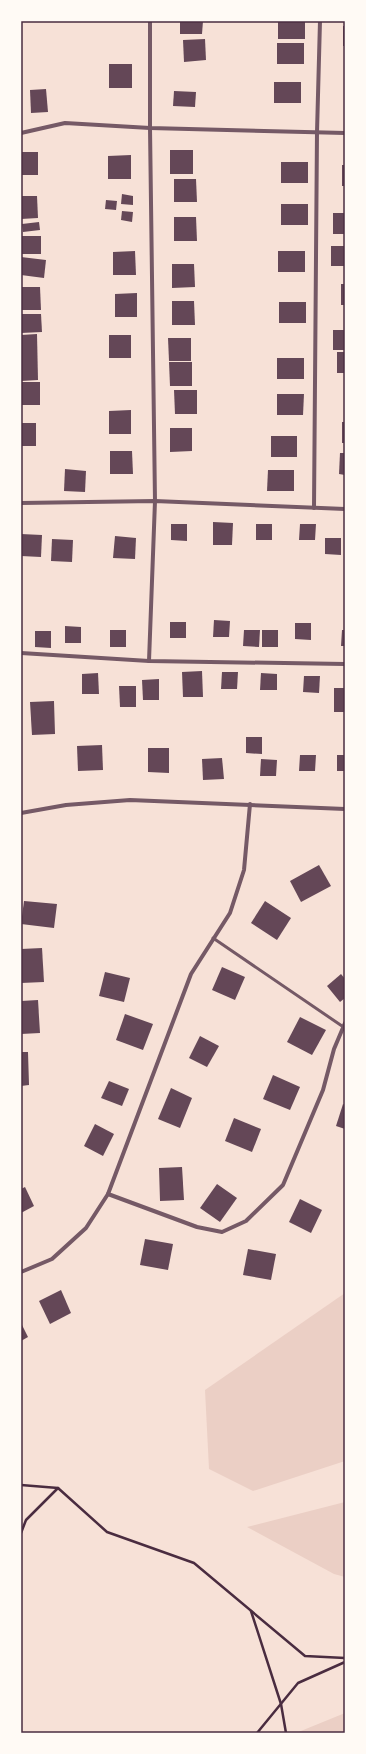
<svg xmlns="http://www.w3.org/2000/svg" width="366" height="1754" font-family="Montserrat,sans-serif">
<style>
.green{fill:#ebcfc5}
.building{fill:#644757}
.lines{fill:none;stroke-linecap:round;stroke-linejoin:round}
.path{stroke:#4a2c40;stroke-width:2.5}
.service{stroke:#755966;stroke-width:3}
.minor{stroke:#755966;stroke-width:4}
.neatline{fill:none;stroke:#4a2c40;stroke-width:1.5}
</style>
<rect width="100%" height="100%" fill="#f7e1d7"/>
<g class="green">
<polygon points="345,1293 345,1461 253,1491 209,1469 205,1390"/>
<polygon points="345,1502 345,1577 334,1574 247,1527"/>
<polygon points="345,1713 345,1733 296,1733"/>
</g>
<g class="building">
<polygon points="180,21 203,21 202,34 180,34"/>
<rect x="278" y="21" width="27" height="18"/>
<rect x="343" y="26" width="2" height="20"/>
<polygon points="205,39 206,60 184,62 183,40"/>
<rect x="277" y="43" width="27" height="21"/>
<rect x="109" y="64" width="23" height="24"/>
<rect x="274" y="82" width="27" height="21"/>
<polygon points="46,89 48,112 31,113 30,90"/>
<polygon points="174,91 196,92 195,107 173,106"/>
<rect x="170" y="150" width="23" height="24"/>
<rect x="21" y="152" width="17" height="23"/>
<polygon points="131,155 131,179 108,179 108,156"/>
<rect x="281" y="162" width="27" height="21"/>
<rect x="342" y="165" width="3" height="21"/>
<polygon points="174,179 196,179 197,202 174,202"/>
<polygon points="122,194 133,196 133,205 121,204"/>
<polygon points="21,196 37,196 38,218 21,219"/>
<polygon points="106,200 117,201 116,210 105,209"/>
<rect x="281" y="204" width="27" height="21"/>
<polygon points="122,211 133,212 132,222 121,220"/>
<rect x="333" y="213" width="12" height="21"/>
<polygon points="174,217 196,217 197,241 174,241"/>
<polygon points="39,222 40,230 23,232 22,224"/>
<rect x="21" y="236" width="20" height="18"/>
<rect x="331" y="246" width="14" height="20"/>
<polygon points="135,251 136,275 113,275 113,252"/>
<rect x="278" y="251" width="27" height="21"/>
<polygon points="21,257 46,260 44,278 21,275"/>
<polygon points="172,264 194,264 195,287 172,288"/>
<rect x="341" y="284" width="4" height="21"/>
<polygon points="22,287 40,287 41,310 22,310"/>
<polygon points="137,293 137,317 115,317 115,294"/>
<polygon points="172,301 194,301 195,325 172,325"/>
<rect x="279" y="302" width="27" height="21"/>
<polygon points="21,314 41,314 42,332 21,333"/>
<rect x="333" y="330" width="12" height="20"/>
<polygon points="37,334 38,380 21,381 21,335"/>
<rect x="109" y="335" width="22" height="23"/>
<polygon points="168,338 191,338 191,361 169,361"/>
<rect x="337" y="352" width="8" height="21"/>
<rect x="277" y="358" width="27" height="21"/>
<polygon points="169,362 192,362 192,386 170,386"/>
<polygon points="21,382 40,382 40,405 22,405"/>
<polygon points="174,390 197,390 197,414 175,414"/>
<polygon points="277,394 304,394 303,415 277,415"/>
<polygon points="131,410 131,434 109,434 109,411"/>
<rect x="342" y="422" width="3" height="21"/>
<rect x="21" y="423" width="15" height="23"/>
<polygon points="170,428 192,428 192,451 170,452"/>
<rect x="271" y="436" width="26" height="21"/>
<polygon points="110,451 132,451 133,474 110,474"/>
<polygon points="340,453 345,453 345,475 339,474"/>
<polygon points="65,469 86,471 85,492 64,491"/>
<polygon points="268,470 294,470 294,491 267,491"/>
<polygon points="213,522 233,523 232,545 213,545"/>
<polygon points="171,524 187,524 187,541 171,540"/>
<rect x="256" y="524" width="16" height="16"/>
<polygon points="300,524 316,524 315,540 299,540"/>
<polygon points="21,534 42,535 41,557 21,556"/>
<polygon points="115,536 136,538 135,559 113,558"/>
<polygon points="325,538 341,538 341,555 325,554"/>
<polygon points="52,539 73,540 72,562 51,561"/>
<polygon points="214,620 230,621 229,637 213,637"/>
<rect x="170" y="622" width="16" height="16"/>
<polygon points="295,623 311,623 311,640 295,639"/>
<polygon points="65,626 81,627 81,643 65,643"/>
<rect x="110" y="630" width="16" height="17"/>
<polygon points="244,630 260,630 259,647 243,646"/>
<rect x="262" y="630" width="16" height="17"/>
<polygon points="342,630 345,630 345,646 341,646"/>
<polygon points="35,631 51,631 51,648 35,647"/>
<polygon points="202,671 203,697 183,697 182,672"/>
<polygon points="222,672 238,672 237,689 221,689"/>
<polygon points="98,673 99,694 82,694 82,674"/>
<polygon points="261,673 277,674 277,690 260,690"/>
<polygon points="304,676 320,676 319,693 303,692"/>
<polygon points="159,679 159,700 143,700 142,680"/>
<polygon points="119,686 136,686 136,707 120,707"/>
<rect x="334" y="688" width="11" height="24"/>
<polygon points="54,701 55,734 32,735 30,702"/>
<polygon points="246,737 262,737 262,754 246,753"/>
<polygon points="102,745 103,770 78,771 77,746"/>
<polygon points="148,748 169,748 169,773 148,772"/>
<polygon points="300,755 316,755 315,771 299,771"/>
<rect x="337" y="755" width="8" height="16"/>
<polygon points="222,758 224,779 203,780 202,759"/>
<polygon points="261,759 277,760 276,776 260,776"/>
<polygon points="319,865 331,886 301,902 290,881"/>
<polygon points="24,901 57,904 54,928 21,924"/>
<polygon points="265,901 291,918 277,940 251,923"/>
<polygon points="42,948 44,982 21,983 21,949"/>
<polygon points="222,967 245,977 235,1000 212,990"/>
<polygon points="105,972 130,978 124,1002 99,996"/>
<polygon points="341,974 345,979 345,998 340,1002 327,986"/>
<polygon points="38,1000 40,1033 21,1034 21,1001"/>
<polygon points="125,1014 153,1024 143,1050 116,1040"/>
<polygon points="300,1017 326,1030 312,1055 287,1042"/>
<polygon points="200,1036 219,1046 207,1067 189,1058"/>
<polygon points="21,1052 28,1052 29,1085 21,1086"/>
<polygon points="273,1075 300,1087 290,1110 263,1099"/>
<polygon points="109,1081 129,1089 122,1106 101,1098"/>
<polygon points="171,1088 192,1098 180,1128 158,1119"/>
<polygon points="343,1104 345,1105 345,1129 336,1126"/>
<polygon points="234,1118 261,1129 252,1152 225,1141"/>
<polygon points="95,1124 114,1134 103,1156 84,1146"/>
<polygon points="182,1167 184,1200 160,1201 159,1168"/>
<polygon points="217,1184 237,1198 220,1222 200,1208"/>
<polygon points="25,1187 34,1206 21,1213 21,1189"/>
<polygon points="300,1199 322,1210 311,1233 289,1222"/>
<polygon points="145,1239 173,1244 168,1270 140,1265"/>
<polygon points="248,1249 276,1254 271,1280 243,1275"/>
<polygon points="61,1290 71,1313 50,1324 39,1301"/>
<polygon points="21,1323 28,1337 21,1341"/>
</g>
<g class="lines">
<g class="path">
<polyline points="21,1485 58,1488 107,1532 194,1563 305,1656 345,1658"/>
<polyline points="21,1533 26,1520 58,1488"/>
<polyline points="251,1611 281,1704 286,1733"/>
<polyline points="257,1733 298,1683 345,1662"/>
</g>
<polyline class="service" points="213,938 342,1026"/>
<g class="minor">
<polyline points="21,133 65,123 150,128 345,133"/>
<polyline points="21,503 155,501 345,509"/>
<polyline points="314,508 317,132 320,21"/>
<polyline points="21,653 149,661 345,664"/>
<polyline points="149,661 155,501 150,128 150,21"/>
<polyline points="21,813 66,805 130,800 345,809"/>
<polyline points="108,1194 197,1227 222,1232 246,1221 283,1185 323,1090 334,1049 345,1023"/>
<polyline points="21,1272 52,1259 86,1228 108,1194 191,974 230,913 244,870 250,804"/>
</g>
</g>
<rect width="366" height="1754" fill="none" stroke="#fffaf5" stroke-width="44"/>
<rect x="22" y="22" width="322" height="1710" class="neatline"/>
</svg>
